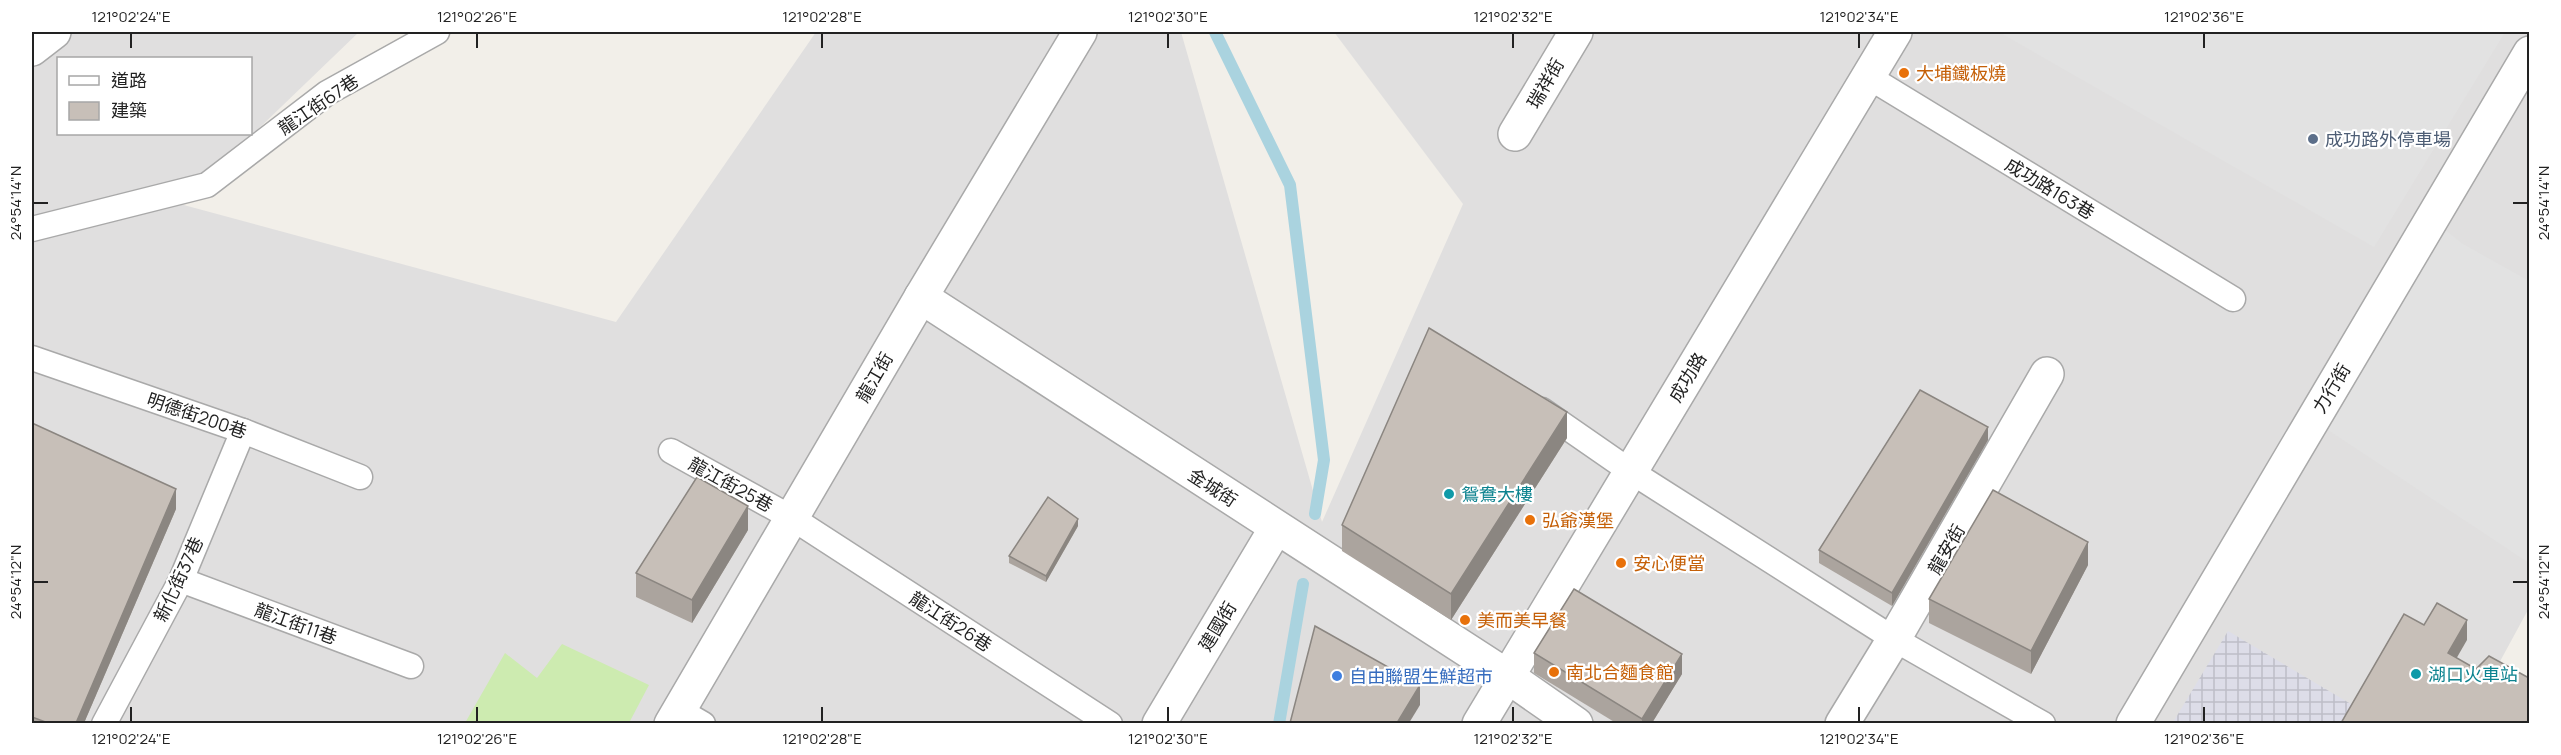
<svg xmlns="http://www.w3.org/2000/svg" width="2561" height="755" font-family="Manrope,'Noto Sans TC',sans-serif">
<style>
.residential{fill:#e0dfdf;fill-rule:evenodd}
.grass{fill:#cdebb0}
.parking{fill:#e2e2e2}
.plaza{fill:url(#plaza-grid)}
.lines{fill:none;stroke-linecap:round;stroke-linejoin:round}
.stream{stroke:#aad3df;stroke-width:12}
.service-casing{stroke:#a9a9a9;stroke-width:27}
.minor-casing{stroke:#a9a9a9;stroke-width:36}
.tertiary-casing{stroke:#a9a9a9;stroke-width:36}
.service{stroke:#fff;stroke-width:24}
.minor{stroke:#fff;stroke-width:33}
.tertiary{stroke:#fff;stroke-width:33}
.wall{fill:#aba49e}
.shaded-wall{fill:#8b8681}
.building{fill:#c7bfb8;stroke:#8b8681;stroke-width:1.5}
.ticks{fill:none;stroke:#222;stroke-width:2}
.food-dot{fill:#e8710a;stroke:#fff;stroke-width:2}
.service-dot{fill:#5c6f8a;stroke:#fff;stroke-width:2}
.culture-dot{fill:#0f9aa8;stroke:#fff;stroke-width:2}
.shop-dot{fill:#3f7fe0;stroke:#fff;stroke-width:2}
.labels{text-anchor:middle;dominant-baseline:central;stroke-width:4.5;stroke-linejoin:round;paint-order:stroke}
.food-label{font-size:18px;fill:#c56008;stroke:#fff;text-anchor:start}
.street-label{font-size:18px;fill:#222;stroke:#fff}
.service-label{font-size:18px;fill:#4e5e75;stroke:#fff;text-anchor:start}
.culture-label{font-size:18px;fill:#0d838f;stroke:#fff;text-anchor:start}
.shop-label{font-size:18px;fill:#366cbe;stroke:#fff;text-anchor:start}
.neatline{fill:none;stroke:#222;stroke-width:2}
.ticks-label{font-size:15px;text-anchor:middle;fill:#222}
</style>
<defs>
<pattern id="plaza-grid" width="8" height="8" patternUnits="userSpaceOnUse" patternTransform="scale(1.5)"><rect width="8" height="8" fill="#dddde8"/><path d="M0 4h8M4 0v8" fill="none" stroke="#bdbdc7"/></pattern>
</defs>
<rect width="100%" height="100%" fill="#f2efe9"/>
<path class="residential" d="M 32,32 L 359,32 L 180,204 L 616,322 L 816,32 L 1181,32 L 1322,522 L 1463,204 L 1334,32 L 2529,32 L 2529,608 L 2466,724 L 32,723 ZM 58,58 L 250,58 L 250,134 L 58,134 Z"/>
<polygon class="grass" points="562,644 649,685 629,723 465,723 505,653 537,678"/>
<g class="parking">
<polygon points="1999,32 2505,32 2374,247"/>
<polygon points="2443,228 2463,244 2529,281 2529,563 2328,430"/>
</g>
<polygon class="plaza" points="2228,631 2361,710 2353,723 2172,724"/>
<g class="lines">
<g class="stream">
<polyline points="1215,32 1290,185 1324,460 1315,514"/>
<polyline points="1279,724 1303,584"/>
</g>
<g class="service-casing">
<g id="service">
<polyline points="1867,76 2233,299"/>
<polyline points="32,229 207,185 327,93 437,32"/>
<polyline points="32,358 243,431 360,477"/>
<polyline points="1542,410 1630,471 1894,639 2043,724"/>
<polyline points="671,451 792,518 1110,724"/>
<polyline points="181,580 411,666"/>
<polyline points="679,710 703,724"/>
<polyline points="104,724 181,580 243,431"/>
</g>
</g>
<g class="minor-casing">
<g id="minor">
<polyline points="32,49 54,32"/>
<polyline points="1515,134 1576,32"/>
<polyline points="921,297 1507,676 1576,724"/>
<polyline points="671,724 921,297 1080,32"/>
<polyline points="1159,724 1276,528"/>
<polyline points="1842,724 1894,639 2047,374"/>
<polyline points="2133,724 2530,53"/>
</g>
</g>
<g class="tertiary-casing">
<polyline id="tertiary" points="1479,724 1895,32"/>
</g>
<use href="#service" class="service"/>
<use href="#minor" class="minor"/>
<use href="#tertiary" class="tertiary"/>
</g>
<g class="wall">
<polygon points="32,423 176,509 84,723 32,723"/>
<polygon points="1567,438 1451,620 1342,551 1342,525"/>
<polygon points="1988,440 1892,606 1819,563 1819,550"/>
<polygon points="1078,526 1046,582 1009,563 1009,556"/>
<polygon points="748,530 692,623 636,597 636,573"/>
<polygon points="2088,565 2031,674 1929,623 1929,599"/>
<polygon points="1534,653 1682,674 1652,723 1616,723 1534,673"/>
</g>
<g class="shaded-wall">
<polygon points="1567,412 1567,438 1451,620 1451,594"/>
<polygon points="1988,427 1988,440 1892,606 1892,593"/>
<polygon points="176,489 176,509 84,723 76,723"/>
<polygon points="748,506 748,530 692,623 692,600"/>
<polygon points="1078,519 1078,526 1046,582 1046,576"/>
<polygon points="2088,542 2088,565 2031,674 2031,651"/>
<polygon points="2467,620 2467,640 2448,673 2448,653"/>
<polygon points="1682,654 1682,674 1652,723 1642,723 1642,719"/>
<polygon points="1420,685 1420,705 1409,723 1397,723"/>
</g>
<g class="building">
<polygon points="1429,328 1567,412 1451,594 1342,525"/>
<polygon points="1920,390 1988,427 1892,593 1819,550"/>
<polygon points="32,423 176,489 76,723 48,723 32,717"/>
<polygon points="697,477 748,506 692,600 636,573"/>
<polygon points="1993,490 2088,542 2031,651 1929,599"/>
<polygon points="1048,497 1078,519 1046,576 1009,556"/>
<polygon points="1574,589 1682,654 1642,719 1534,653"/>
<polygon points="2437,603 2467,620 2448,653 2476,669 2489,656 2529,678 2529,723 2341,723 2404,614 2424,625"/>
<polygon points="1315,626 1420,685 1397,723 1290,723"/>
</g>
<path class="ticks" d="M 131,33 L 131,48M 477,33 L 477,48M 822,33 L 822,48M 1168,33 L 1168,48M 1513,33 L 1513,48M 1859,33 L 1859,48M 2204,33 L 2204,48M 33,203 L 48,203M 2513,203 L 2528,203M 33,582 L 48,582M 2513,582 L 2528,582M 131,707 L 131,722M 477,707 L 477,722M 822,707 L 822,722M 1168,707 L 1168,722M 1513,707 L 1513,722M 1859,707 L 1859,722M 2204,707 L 2204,722"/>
<g class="food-dot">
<circle cx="1904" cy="73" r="6"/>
<circle cx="1530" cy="520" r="6"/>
<circle cx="1621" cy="563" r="6"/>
<circle cx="1465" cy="620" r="6"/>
<circle cx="1554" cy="672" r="6"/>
</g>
<circle class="service-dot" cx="2313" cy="139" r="6"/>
<g class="culture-dot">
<circle cx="1449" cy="494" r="6"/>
<circle cx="2416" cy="674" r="6"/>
</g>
<circle class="shop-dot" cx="1337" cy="676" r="6"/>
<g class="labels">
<g class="food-label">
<text x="1916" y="73">大埔鐵板燒</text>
<text x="1542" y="520">弘爺漢堡</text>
<text x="1633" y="563">安心便當</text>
<text x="1477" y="620">美而美早餐</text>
<text x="1566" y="672">南北合麵食館</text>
</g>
<g class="street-label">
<text transform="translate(1545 83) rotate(-60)">瑞祥街</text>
<text transform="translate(318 104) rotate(-34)">龍江街67巷</text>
<text transform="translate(2050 188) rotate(31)">成功路163巷</text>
<text transform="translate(874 377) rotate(-60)">龍江街</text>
<text transform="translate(1687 377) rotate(-59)">成功路</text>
<text transform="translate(2331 388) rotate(-59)">力行街</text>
<text transform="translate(197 415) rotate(19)">明德街200巷</text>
<text transform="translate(731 484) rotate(29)">龍江街25巷</text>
<text transform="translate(1213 487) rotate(33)">金城街</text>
<text transform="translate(1946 549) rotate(-60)">龍安街</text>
<text transform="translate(178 579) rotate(-65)">新化街37巷</text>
<text transform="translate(951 621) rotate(33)">龍江街26巷</text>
<text transform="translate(296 623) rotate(20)">龍江街11巷</text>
<text transform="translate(1217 626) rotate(-59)">建國街</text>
</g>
<g class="service-label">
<text x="2325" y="139">成功路外停車場</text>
</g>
<g class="culture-label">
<text x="1461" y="494">鴛鴦大樓</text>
<text x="2428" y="674">湖口火車站</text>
</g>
<g class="shop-label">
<text x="1349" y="676">自由聯盟生鮮超市</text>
</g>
</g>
<rect width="2561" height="755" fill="none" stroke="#ffffff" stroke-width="66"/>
<rect x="57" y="57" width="195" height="78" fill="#ffffff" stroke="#a7a7a7" stroke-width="1.5"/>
<rect x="69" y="76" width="30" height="9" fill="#ffffff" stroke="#a7a7a7" stroke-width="1.5"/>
<text x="111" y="87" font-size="18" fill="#222222">道路</text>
<rect x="69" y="102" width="30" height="18" fill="#c7bfb8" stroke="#a7a7a7" stroke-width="1.5"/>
<text x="111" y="117" font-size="18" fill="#222222">建築</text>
<rect x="33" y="33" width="2495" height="689" class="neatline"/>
<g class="ticks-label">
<text x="131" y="22">121°02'24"E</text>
<text x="477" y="22">121°02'26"E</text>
<text x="822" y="22">121°02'28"E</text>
<text x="1168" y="22">121°02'30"E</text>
<text x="1513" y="22">121°02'32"E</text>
<text x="1859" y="22">121°02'34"E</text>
<text x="2204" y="22">121°02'36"E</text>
<text transform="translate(16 203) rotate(-90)" y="5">24°54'14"N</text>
<text transform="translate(2544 203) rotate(-90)" y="5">24°54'14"N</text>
<text transform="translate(16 582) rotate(-90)" y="5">24°54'12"N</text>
<text transform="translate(2544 582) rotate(-90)" y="5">24°54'12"N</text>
<text x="131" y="744">121°02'24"E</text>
<text x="477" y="744">121°02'26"E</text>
<text x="822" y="744">121°02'28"E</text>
<text x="1168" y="744">121°02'30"E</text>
<text x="1513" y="744">121°02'32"E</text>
<text x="1859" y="744">121°02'34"E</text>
<text x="2204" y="744">121°02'36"E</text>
</g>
</svg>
